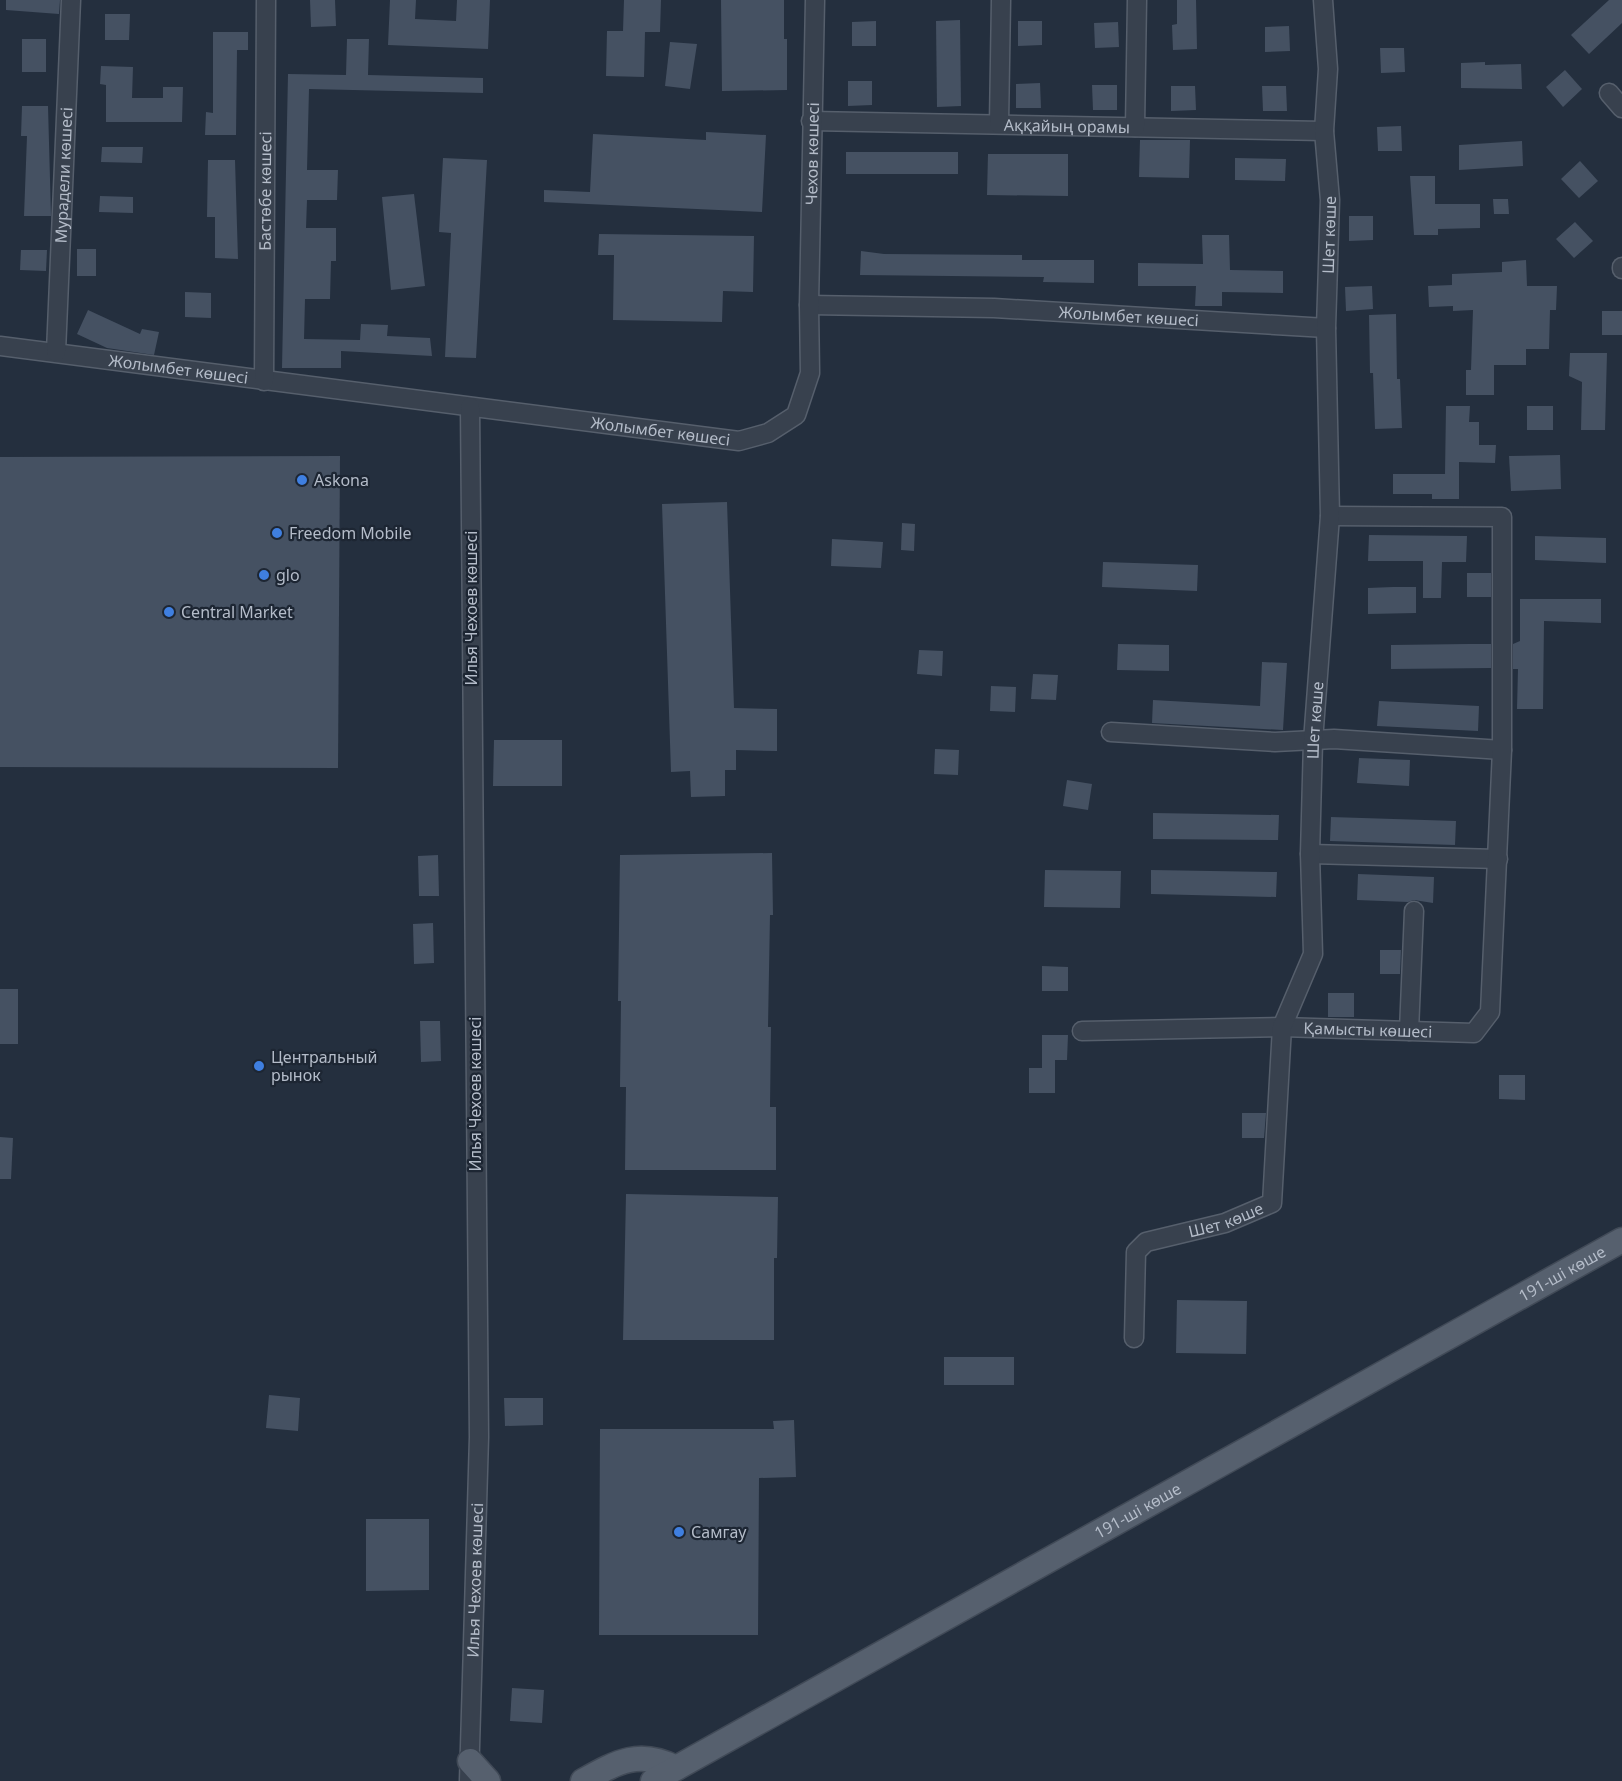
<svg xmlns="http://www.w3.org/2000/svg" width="1622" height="1781" font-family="'Noto Sans',sans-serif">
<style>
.building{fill:#455162}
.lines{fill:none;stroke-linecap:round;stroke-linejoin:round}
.minor-casing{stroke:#565f6c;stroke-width:21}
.major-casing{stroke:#414a57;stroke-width:27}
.minor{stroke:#38414e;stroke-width:18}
.major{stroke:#56606e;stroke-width:24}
.shop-dot{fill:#3f7fe0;stroke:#1d2633;stroke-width:2}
.labels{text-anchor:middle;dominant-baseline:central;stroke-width:4.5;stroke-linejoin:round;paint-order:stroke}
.street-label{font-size:16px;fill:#b4bcc9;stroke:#1d2633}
.poi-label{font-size:16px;fill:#b4bcc9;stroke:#1d2633;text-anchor:start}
</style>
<rect width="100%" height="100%" fill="#242f3e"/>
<g class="building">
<polygon points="6,0 60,0 59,14 6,10"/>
<polygon points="310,0 335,0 336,26 311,27"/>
<polygon points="390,0 416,0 415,19 456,21 457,0 490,0 488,49 388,45"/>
<polygon points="624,0 661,0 660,32 645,32 644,77 606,76 607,31 623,31"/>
<polygon points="721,0 784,0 784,39 787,39 787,90 722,91"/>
<polygon points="1177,0 1196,0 1197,49 1173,50 1172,25 1177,24"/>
<polygon points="1609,0 1622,0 1622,23 1589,54 1571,35"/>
<polygon points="105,14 130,14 129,40 105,40"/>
<polygon points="960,20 961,106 937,107 936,21"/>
<polygon points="876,21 876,46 852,46 852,22"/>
<polygon points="1018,21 1042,21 1042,45 1018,46"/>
<polygon points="1118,22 1119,47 1095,48 1094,23"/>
<polygon points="1289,26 1290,51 1265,52 1265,27"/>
<polygon points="213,32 248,32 248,50 237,50 236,135 205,135 206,112 213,113"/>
<rect x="22" y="39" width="24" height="33"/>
<polygon points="347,39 369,39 368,75 483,78 483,93 309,89 307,170 338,170 337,200 307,200 306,228 336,228 336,261 331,261 330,299 305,299 304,339 360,340 361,324 388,325 387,336 430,338 432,356 341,351 341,368 282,368 288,74 346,75"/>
<polygon points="670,42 697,44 690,89 665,86"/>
<polygon points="1380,48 1404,48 1405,72 1381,73"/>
<polygon points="1485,62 1485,65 1521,64 1522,89 1461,88 1461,63"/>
<polygon points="101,66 133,67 132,98 163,98 163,87 183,87 182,122 106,122 106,85 100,84"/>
<polygon points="1565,70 1582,89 1563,107 1546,87"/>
<polygon points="848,81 872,81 872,105 848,106"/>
<polygon points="1040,83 1041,108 1016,108 1016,84"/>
<polygon points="1092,85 1117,85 1117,110 1093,110"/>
<polygon points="1171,86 1195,86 1196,110 1171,111"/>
<polygon points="1262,86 1286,86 1287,111 1263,111"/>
<polygon points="22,106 48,106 51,216 24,216 27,136 21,136"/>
<polygon points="1401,126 1402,151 1378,151 1377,127"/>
<polygon points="706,132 766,135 762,212 544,202 544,190 590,192 593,134 706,140"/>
<polygon points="1140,140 1190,140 1189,178 1139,177"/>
<polygon points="1522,141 1523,166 1459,170 1459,145"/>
<polygon points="102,147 143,147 142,163 101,162"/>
<rect x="846" y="152" width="112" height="22"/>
<polygon points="988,154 1068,154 1068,196 987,195"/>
<polygon points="443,158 487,160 476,358 445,357 451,233 439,232"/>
<polygon points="1235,158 1286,159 1285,181 1235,180"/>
<polygon points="208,160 235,160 238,259 215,258 215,217 207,217"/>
<polygon points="1580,161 1598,181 1579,198 1561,179"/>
<polygon points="1410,176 1435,176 1435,204 1480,204 1480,228 1438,229 1438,235 1414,235"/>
<polygon points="414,194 425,286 391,290 382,197"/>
<polygon points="100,196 133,197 133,213 99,212"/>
<polygon points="1493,199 1508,199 1509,214 1494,214"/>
<polygon points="1349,216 1373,216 1373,240 1349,241"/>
<polygon points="1575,222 1593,241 1574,258 1556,239"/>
<polygon points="599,234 754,236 753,292 723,291 722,322 613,320 614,255 598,255"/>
<polygon points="1202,235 1229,235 1230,270 1283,271 1283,293 1222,292 1222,306 1195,306 1196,286 1138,286 1138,263 1203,264"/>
<rect x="77" y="249" width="19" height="27"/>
<polygon points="21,250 47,250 46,271 20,270"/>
<polygon points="861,251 884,254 1022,255 1022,260 1094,260 1094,283 1043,282 1044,277 860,275"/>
<polygon points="1526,260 1527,286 1557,286 1556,310 1550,310 1549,349 1526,349 1526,365 1494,365 1494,395 1466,395 1466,370 1471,370 1473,310 1453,311 1453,306 1429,307 1428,286 1452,285 1452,274 1502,272 1502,262"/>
<polygon points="1372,286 1373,309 1346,311 1345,287"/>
<polygon points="185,292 211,293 211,318 185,317"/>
<polygon points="88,310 140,334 142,329 159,332 154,355 107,348 77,334"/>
<rect x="1602" y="311" width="20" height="24"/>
<polygon points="1396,314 1397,379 1400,379 1402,428 1375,429 1373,373 1370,373 1369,315"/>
<polygon points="1570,353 1607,353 1605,430 1581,430 1582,382 1569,376"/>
<polygon points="1446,406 1470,406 1469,422 1479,422 1479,445 1496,445 1495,463 1459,462 1459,499 1432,499 1432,494 1393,494 1393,474 1445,474"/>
<rect x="1527" y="406" width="26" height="24"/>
<polygon points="1560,455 1561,489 1511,491 1509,456"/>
<polygon points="340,456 338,768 0,767 0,457"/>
<polygon points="727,502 734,708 777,709 777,751 736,750 736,770 725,770 725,796 691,797 690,771 671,772 662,504"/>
<polygon points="902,523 915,524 914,551 901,550"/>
<polygon points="1369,535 1467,536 1466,562 1442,562 1441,598 1423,598 1423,561 1368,561"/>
<polygon points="1535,536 1606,538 1606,563 1535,560"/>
<polygon points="832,539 883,542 881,568 831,566"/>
<polygon points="1103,562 1198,565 1197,591 1102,587"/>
<rect x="1467" y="573" width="24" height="24"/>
<polygon points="1393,587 1416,587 1416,613 1368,614 1368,588"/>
<polygon points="1520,599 1601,599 1601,623 1544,621 1543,709 1517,709 1518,669 1513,669 1513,644 1520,641"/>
<polygon points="1118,644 1169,645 1169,671 1117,670"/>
<polygon points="1468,644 1491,644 1491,668 1391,669 1391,645"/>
<polygon points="919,650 943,651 942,676 917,674"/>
<polygon points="1262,662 1287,663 1283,730 1152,723 1153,700 1260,706"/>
<polygon points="1033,674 1058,675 1056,700 1031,699"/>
<polygon points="991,686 1016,687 1015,712 990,711"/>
<polygon points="1379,701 1479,706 1478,731 1377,726"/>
<polygon points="494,740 562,740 562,786 493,786"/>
<polygon points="935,749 959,750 958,775 934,774"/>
<polygon points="1359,758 1410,760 1409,786 1357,783"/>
<polygon points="1067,780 1092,784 1088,810 1063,806"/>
<polygon points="1153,813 1279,815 1278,840 1153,839"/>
<polygon points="1331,817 1456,821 1455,845 1330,841"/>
<polygon points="772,853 773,915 770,915 768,1027 771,1027 770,1107 776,1107 776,1170 625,1170 626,1087 620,1087 621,1001 618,1001 620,855"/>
<polygon points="438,855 439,896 419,896 418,856"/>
<polygon points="1045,870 1121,871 1120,908 1044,907"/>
<polygon points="1151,870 1277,872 1276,897 1151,894"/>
<polygon points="1358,874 1434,877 1433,903 1414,900 1408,902 1357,900"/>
<polygon points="433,923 434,963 414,964 413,924"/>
<polygon points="1380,950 1401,950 1400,974 1380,974"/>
<polygon points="1042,966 1068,967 1068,991 1042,991"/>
<rect x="0" y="989" width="18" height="55"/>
<rect x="1328" y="993" width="26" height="24"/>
<polygon points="420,1021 440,1021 441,1061 421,1062"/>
<polygon points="1042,1035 1068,1035 1067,1060 1055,1060 1055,1093 1029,1093 1029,1068 1042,1068"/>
<polygon points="1499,1075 1525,1075 1525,1100 1499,1099"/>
<polygon points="1242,1113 1266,1113 1264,1138 1242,1138"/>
<polygon points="0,1137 13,1138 11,1179 0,1179"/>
<polygon points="626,1194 778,1197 777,1258 774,1258 774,1340 623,1340"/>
<polygon points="1177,1300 1247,1301 1246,1354 1176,1353"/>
<rect x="944" y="1357" width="70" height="28"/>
<polygon points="269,1395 300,1398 298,1431 266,1428"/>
<polygon points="504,1398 543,1398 543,1425 505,1426"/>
<polygon points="794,1420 796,1477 759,1478 758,1635 599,1635 600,1429 774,1429 773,1421"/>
<polygon points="366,1519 429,1519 429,1590 366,1591"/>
<polygon points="512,1688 544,1690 542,1723 510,1721"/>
</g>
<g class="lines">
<g class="minor-casing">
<g id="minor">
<polyline points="1609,93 1622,108"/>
<path id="s1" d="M 811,121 L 1324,131"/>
<polyline points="999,124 1001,0"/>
<polyline points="1135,127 1137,0"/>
<polyline points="1622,267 1622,269"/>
<path id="s2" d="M 809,305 L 994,308 L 1326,328"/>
<path id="s3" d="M 0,346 L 739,441 L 768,433 L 796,415 L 810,373 L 809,305 L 815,0"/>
<path id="s4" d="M 56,352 L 71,0"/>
<path id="s5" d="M 264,381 L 266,0"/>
<polyline points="1111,732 1275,742 1334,739 1502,750"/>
<polyline points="1310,854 1498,859"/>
<path id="s6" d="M 1082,1031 L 1282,1027 L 1474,1033 L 1490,1012 L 1502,750 L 1502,517 L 1330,516"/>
<polyline points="1409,1031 1414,911"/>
<path id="s7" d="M 1134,1338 L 1136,1252 L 1146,1242 L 1225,1223 L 1272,1203 L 1282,1027 L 1313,954 L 1310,854 L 1313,741 L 1330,516 L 1326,328 L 1330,200 L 1324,131 L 1328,69 L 1323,0"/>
<path id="s8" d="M 469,1781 L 479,1437 L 470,407"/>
</g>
</g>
<g class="major-casing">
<g id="major">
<polyline points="470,1761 488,1781"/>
<path d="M 583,1781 C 617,1762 639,1749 676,1768"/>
<path id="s9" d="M 653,1781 L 1622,1240"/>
</g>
</g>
<use href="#minor" class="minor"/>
<use href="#major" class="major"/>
</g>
<g class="shop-dot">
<circle cx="302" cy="480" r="6"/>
<circle cx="277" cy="533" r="6"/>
<circle cx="264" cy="575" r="6"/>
<circle cx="169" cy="612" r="6"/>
<circle cx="259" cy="1066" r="6"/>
<circle cx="679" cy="1532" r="6"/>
</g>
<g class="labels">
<g class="street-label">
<text stroke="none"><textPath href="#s1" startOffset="256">Аққайың орамы</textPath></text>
<text stroke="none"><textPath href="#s3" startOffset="1072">Чехов көшесі</textPath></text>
<text stroke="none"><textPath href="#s4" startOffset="177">Мурадели көшесі</textPath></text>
<text stroke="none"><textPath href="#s5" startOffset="190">Бастөбе көшесі</textPath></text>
<text stroke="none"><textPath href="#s7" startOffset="1208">Шет көше</textPath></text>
<text stroke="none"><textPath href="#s2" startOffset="320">Жолымбет көшесі</textPath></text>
<text stroke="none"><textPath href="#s3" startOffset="180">Жолымбет көшесі</textPath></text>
<text stroke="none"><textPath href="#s3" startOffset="666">Жолымбет көшесі</textPath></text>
<text transform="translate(471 608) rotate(-90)">Илья Чехоев көшесі</text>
<text stroke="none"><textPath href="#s7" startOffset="722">Шет көше</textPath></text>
<text stroke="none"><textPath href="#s6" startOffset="286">Қамысты көшесі</textPath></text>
<text transform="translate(475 1094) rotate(-90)">Илья Чехоев көшесі</text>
<text stroke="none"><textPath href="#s7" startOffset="183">Шет көше</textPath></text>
<text stroke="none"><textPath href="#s9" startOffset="1041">191-ші көше</textPath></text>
<text stroke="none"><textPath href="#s9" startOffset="555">191-ші көше</textPath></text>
<text stroke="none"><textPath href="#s8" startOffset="201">Илья Чехоев көшесі</textPath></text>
</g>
<g class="poi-label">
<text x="314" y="480">Askona</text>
<text x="289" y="533">Freedom Mobile</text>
<text x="276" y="575">glo</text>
<text x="181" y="612">Central Market</text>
<text x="271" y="1057">Центральный<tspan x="271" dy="18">рынок</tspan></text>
<text x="691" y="1532">Самгау</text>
</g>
</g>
</svg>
